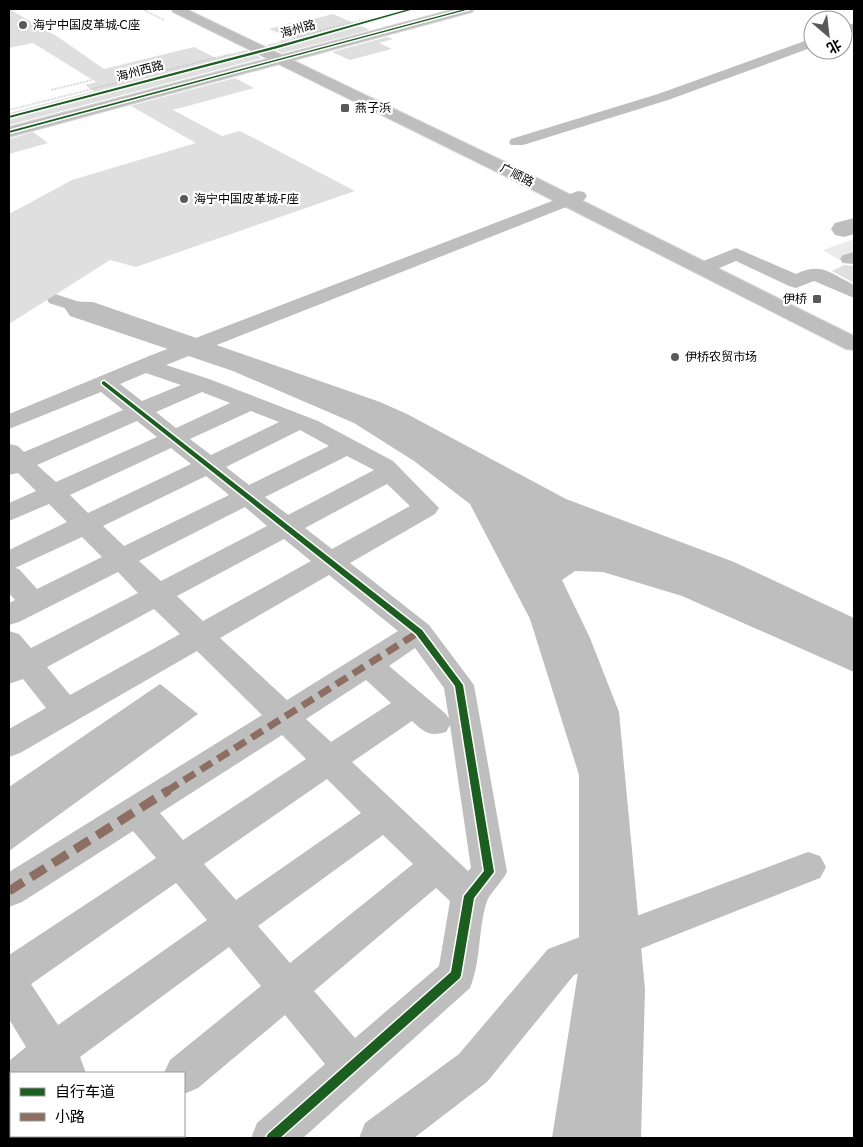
<svg xmlns="http://www.w3.org/2000/svg" width="863" height="1147" font-family="Jost,'Noto Sans SC',sans-serif">
<style>
.green{fill:#ebebeb}
.water{fill:#bebebe}
.lines{fill:none;stroke-linecap:round;stroke-linejoin:round}
.canal{fill:#bebebe;fill-rule:evenodd}
.river{fill:#bebebe;fill-rule:evenodd}
.building{fill:#dfdfdf}
.major-casing{stroke:#dbdbdb;stroke-width:2}
.highway-casing{stroke:#dbdbdb;stroke-width:2}
.path{stroke:#b9b9b9;stroke-width:2;stroke-dasharray:0.5 1;stroke-linecap:butt}
.minor{fill:#bebebe;fill-rule:evenodd}
.major{fill:#bebebe;fill-rule:evenodd}
.highway{fill:#bebebe;fill-rule:evenodd}
.quiet-far1{stroke:#8d6e63;stroke-width:7;stroke-dasharray:13 7;stroke-linecap:butt}
.quiet{stroke:#8d6e63;stroke-width:9;stroke-dasharray:17 9;stroke-linecap:butt}
.cycleway-casing{stroke:#fff;stroke-width:3}
.cycleway{fill:#1b5e20;fill-rule:evenodd}
.poi-dot{fill:#595959;stroke:#fff;stroke-width:2}
.labels{text-anchor:middle;dominant-baseline:central;stroke-width:4.5;stroke-linejoin:round;paint-order:stroke}
.far-poi-label{font-size:12px;fill:#000;stroke:#fff;text-anchor:start}
.far-street-label{font-size:12px;fill:#000;stroke:#fff}
</style>
<rect width="100%" height="100%" fill="#fff"/>
<polygon class="green" points="854,239 854,251 839,260 823,250"/>
<g class="water">
<polygon points="60,301 93,302 380,402 407,414 566,499 734,562 854,618 854,672 682,596 603,572 575,571 562,580 590,638 619,712 645,989 641,1138 552,1138 579,966 579,775 530,619 470,504 414,461 354,423 233,371 70,316"/>
<polygon points="160,684 198,714 9,851 9,787"/>
</g>
<g class="lines">
<polygon class="canal" points="55,294 95,307 97,311 95,315 89,316 49,303 47,299 49,295"/>
<polygon class="river" points="854,218 854,234 844,237 835,235 831,229 835,223"/>
</g>
<g class="building">
<polygon points="9,9 58,37 104,69 194,47 216,58 246,50 262,58 9,125 9,113 94,91 85,85 96,82 33,43 9,48"/>
<polygon points="333,14 370,30 282,53 266,45 293,39 269,29 305,19 309,20"/>
<polygon points="387,37 393,39 379,43 392,49 350,60 332,52"/>
<polygon points="235,78 254,88 173,110 222,136 240,131 355,191 136,267 110,260 9,324 9,214 72,180 196,143 131,106 122,108"/>
<polygon points="33,132 48,143 9,154 9,139"/>
<polygon points="844,265 854,266 854,283 832,271"/>
</g>
<g class="lines">
<g class="major-casing">
<polygon id="major" points="171,9 186,9 505,162 854,336 854,350 846,349 493,170 173,12"/>
</g>
<g class="highway-casing">
<polygon id="highway" points="455,9 474,9 472,12 9,137 9,127"/>
</g>
<g class="path">
<polyline points="142,9 164,20"/>
<polyline points="281,41 367,19"/>
<polyline points="51,90 92,80"/>
<polyline points="9,110 231,54"/>
</g>
<g class="minor">
<polygon points="854,23 854,31 843,35 843,27"/>
<polygon points="813,38 813,47 668,100 523,145 511,145 509,142 511,139 658,94"/>
<path d="M 578,191 L 584,192 L 587,196 L 584,200 L 166,365 L 209,379 L 318,421 L 393,461 L 439,508 L 435,514 L 350,563 L 429,625 L 474,685 L 507,872 C 502,882 488,895 486,904 C 478,932 481,961 470,988 L 303,1138 L 251,1138 L 257,1123 L 325,1064 L 285,1015 L 198,1088 L 184,1094 L 184,1073 L 164,1073 L 170,1060 L 261,986 L 229,947 L 80,1057 L 86,1073 L 11,1073 L 11,1088 L 10,1087 L 9,1061 L 26,1047 L 9,1019 L 9,955 L 156,858 L 133,831 L 22,902 L 9,907 L 9,872 L 262,715 L 197,651 L 20,753 L 9,757 L 9,729 L 46,708 L 23,679 L 9,684 L 9,631 L 19,634 L 31,648 L 138,593 L 118,572 L 19,622 L 9,625 L 9,603 L 15,600 L 9,593 L 9,550 L 67,522 L 49,504 L 9,521 L 9,503 L 36,491 L 18,473 L 9,475 L 9,444 L 18,446 L 24,452 L 123,410 L 101,392 L 9,429 L 9,414 L 149,356 ZM 146,373 L 181,385 L 142,401 L 120,384 ZM 202,392 L 230,403 L 176,428 L 156,412 ZM 251,411 L 279,422 L 211,455 L 190,439 ZM 137,421 L 157,437 L 56,482 L 37,465 ZM 300,430 L 329,446 L 249,485 L 226,467 ZM 171,448 L 191,464 L 88,513 L 70,495 ZM 347,456 L 374,470 L 288,515 L 265,497 ZM 206,476 L 229,495 L 124,546 L 103,526 ZM 387,484 L 410,506 L 332,549 L 305,528 ZM 245,507 L 267,526 L 161,581 L 139,561 ZM 82,537 L 102,557 L 37,589 L 19,569 L 15,568 ZM 284,539 L 311,561 L 203,621 L 177,596 ZM 329,575 L 398,631 L 287,700 L 220,638 ZM 154,609 L 180,634 L 70,695 L 47,667 ZM 415,648 L 444,688 L 449,719 L 446,714 L 389,666 ZM 366,680 L 391,703 L 331,742 L 306,719 ZM 412,721 C 424,732 429,737 446,732 L 450,725 L 471,868 L 468,871 L 352,762 ZM 282,735 L 306,759 L 183,840 L 160,813 ZM 327,779 L 361,813 L 236,900 L 204,864 ZM 383,835 L 413,864 L 290,963 L 258,926 ZM 176,883 L 207,920 L 58,1025 L 31,984 ZM 436,888 L 450,901 L 439,966 L 355,1038 L 314,991 Z"/>
<path d="M 736,248 L 796,274 C 821,262 830,273 854,285 L 854,298 L 814,281 L 796,288 L 789,286 L 736,261 L 710,272 L 703,274 L 696,272 L 693,268 L 696,264 Z"/>
<polygon points="854,252 854,264 843,263 840,259 843,255"/>
<polygon points="808,852 820,856 826,867 820,878 574,975 487,1082 414,1138 359,1138 365,1123 459,1054 548,949"/>
<polygon points="86,1136 130,1136 129,1138 85,1138"/>
</g>
<use href="#major" class="major"/>
<use href="#highway" class="highway"/>
<polyline class="quiet-far1" points="167,791 419,632"/>
<polyline class="quiet" points="9,891 169,790"/>
<g class="cycleway-casing">
<g id="cycleway">
<polygon points="409,9 414,9 278,48 9,118 9,116 276,46"/>
<polygon points="465,9 470,9 9,133 9,131"/>
<polygon points="104,381 422,630 463,685 494,872 474,898 461,975 460,978 280,1138 266,1138 268,1134 451,972 464,896 484,871 455,686 416,634 102,384 102,382"/>
</g>
</g>
<use href="#cycleway" class="cycleway"/>
</g>
<g class="poi-dot">
<circle cx="23" cy="25" r="5"/>
<rect x="340" y="103" width="10" height="10" rx="2.5"/>
<circle cx="184" cy="199" r="5"/>
<rect x="812" y="294" width="10" height="10" rx="2.5"/>
<circle cx="675" cy="357" r="5"/>
</g>
<g class="labels">
<g class="far-poi-label">
<text x="33" y="25">海宁中国皮革城-C座</text>
<text x="355" y="108">燕子浜</text>
<text x="194" y="199">海宁中国皮革城-F座</text>
<text x="807" y="299" text-anchor="end">伊桥</text>
<text x="685" y="357">伊桥农贸市场</text>
</g>
<g class="far-street-label">
<text transform="translate(298 29) rotate(-16)">海州路</text>
<text transform="translate(140 71) rotate(-15)">海州西路</text>
<text transform="translate(517 175) rotate(27)">广顺路</text>
</g>
</g>
<rect width="863" height="1147" fill="none" stroke="#000000" stroke-width="20"/>
<rect x="10" y="1072" width="175" height="65" fill="#ffffff" stroke="#999999"/>
<rect x="20" y="1088" width="25" height="8" fill="#1b5e20" stroke="#999999"/>
<text x="55" y="1097" font-size="15" fill="#000000">自行车道</text>
<rect x="20" y="1113" width="25" height="8" fill="#8d6e63" stroke="#999999"/>
<text x="55" y="1122" font-size="15" fill="#000000">小路</text>
<g transform="translate(828 35) rotate(152)"><circle r="24" fill="#ffffff" stroke="#999999"/>
<path d="M0-4L9 19L0 12L-9 19Z" fill="#595959"/>
<text y="-8" font-size="14" font-weight="bold" text-anchor="middle" fill="#000000">北</text>
</g>
</svg>
